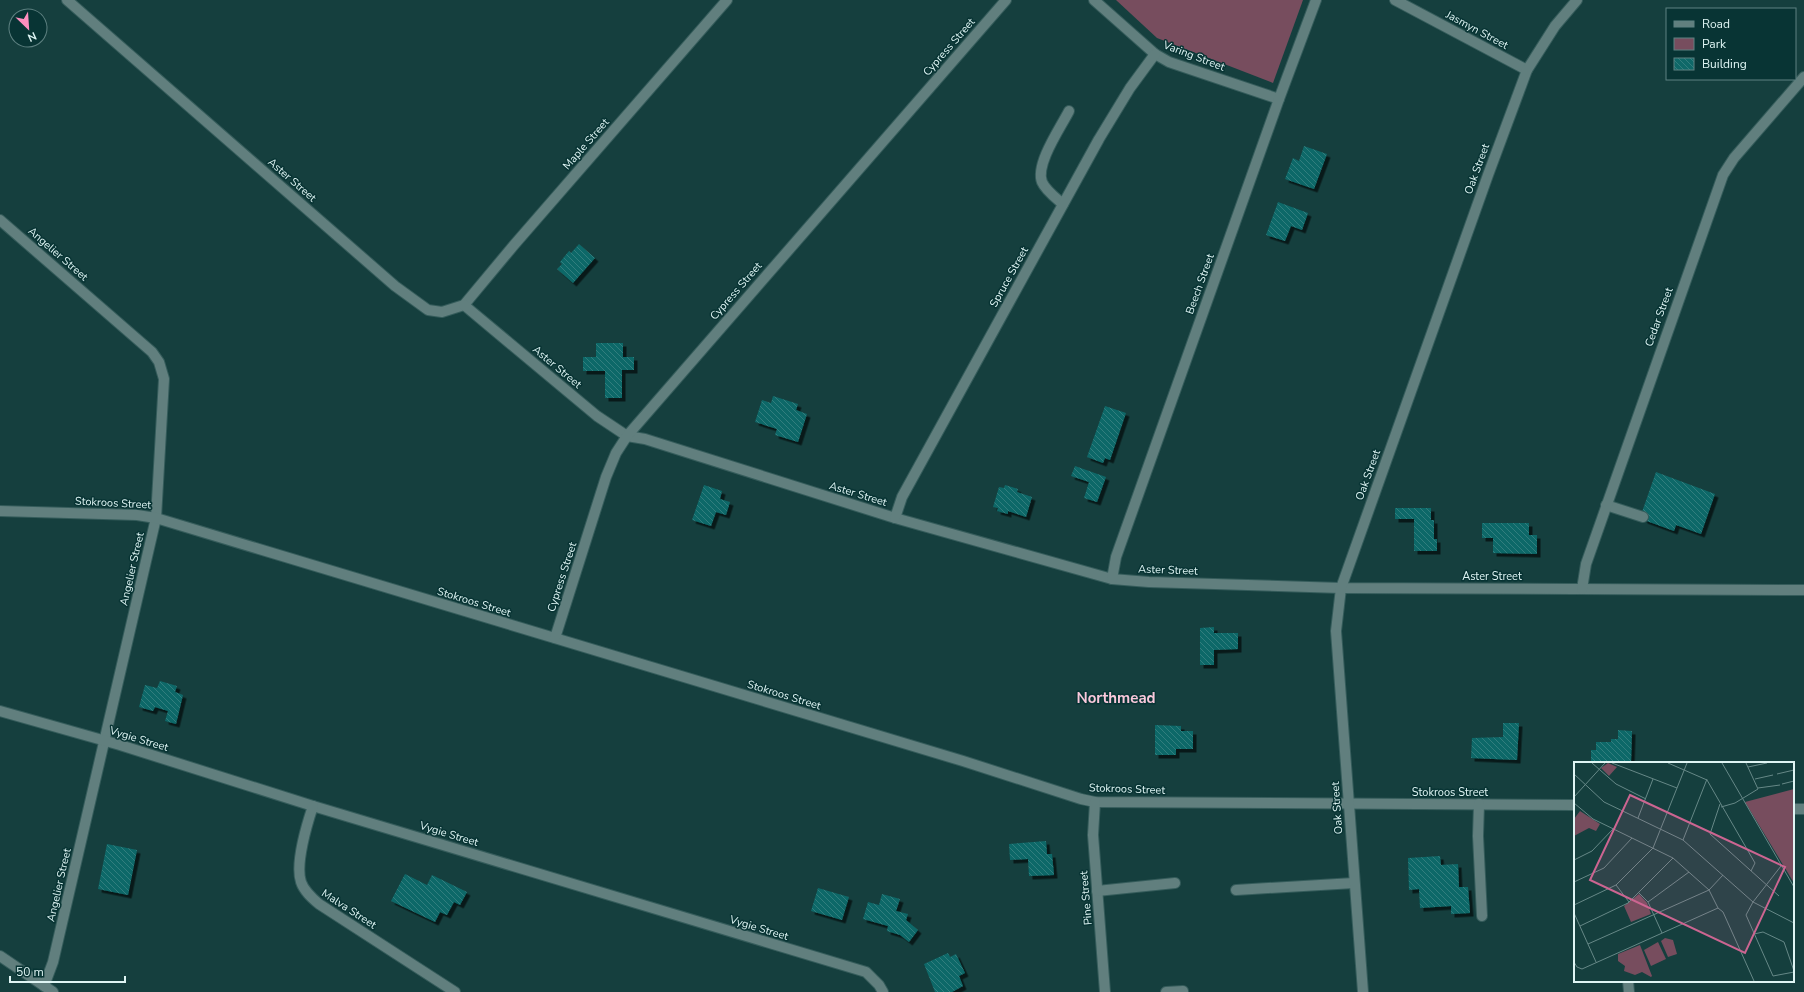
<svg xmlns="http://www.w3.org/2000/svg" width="1804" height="992" font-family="'Nunito Sans',sans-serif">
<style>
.green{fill:#774d5e}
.building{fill:url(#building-back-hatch);filter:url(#shadow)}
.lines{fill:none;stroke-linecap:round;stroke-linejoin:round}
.minor-casing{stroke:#355c5b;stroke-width:12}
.minor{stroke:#617f7e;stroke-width:10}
.labels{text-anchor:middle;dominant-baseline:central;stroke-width:3;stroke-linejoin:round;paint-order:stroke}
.street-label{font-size:11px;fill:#dff5f4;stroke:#083434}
.district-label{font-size:15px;font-weight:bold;fill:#f9c8db;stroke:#083434}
.inset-road{fill:none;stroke:#668887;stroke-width:1}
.view{fill:#cc6591;fill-opacity:0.15;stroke:#cc6591;stroke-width:2}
.inset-edge{fill:none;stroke:#dff5f4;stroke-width:2}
</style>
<defs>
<pattern id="building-back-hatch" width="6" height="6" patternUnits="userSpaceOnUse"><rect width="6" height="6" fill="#0f6868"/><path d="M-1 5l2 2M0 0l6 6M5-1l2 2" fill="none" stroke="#327e7e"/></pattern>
<filter id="shadow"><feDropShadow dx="3.5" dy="3.5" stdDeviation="0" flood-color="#0009"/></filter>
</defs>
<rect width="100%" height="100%" fill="#153f3e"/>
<polygon class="green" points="1116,0 1303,0 1273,83 1157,38"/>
<g class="building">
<polygon points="1304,146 1327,154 1314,189 1285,179 1293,158 1299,161"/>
<polygon points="1278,202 1308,213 1302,230 1291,226 1285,241 1266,235"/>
<polygon points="579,244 595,258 573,283 557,269 562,264 560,262 569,251 571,253"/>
<polygon points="596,343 623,343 623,357 634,357 634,370 622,370 622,398 605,398 605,371 583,371 583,357 596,357"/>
<polygon points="773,396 798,404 796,410 807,414 798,442 775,435 777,429 755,422 762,400 771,403"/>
<polygon points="1105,406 1126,413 1110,460 1105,458 1103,463 1087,457"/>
<polygon points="1075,466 1106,477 1097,502 1084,498 1089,482 1071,476"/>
<polygon points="1656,472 1715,494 1701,534 1676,525 1674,531 1644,520 1642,512"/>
<polygon points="704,485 722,491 720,499 730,502 726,515 716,512 711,526 692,520"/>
<polygon points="1005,485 1018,489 1017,492 1032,497 1026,517 1008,511 1008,514 997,511 998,508 993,507 999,487 1004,488"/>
<polygon points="1395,508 1431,508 1431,520 1434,520 1434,539 1437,539 1437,551 1414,551 1414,519 1395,519"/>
<polygon points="1482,523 1529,523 1529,535 1537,535 1537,554 1493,553 1493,538 1482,538"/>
<polygon points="1214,627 1214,633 1238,633 1238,649 1214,650 1214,665 1200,665 1200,628"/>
<polygon points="160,681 177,686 175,692 183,695 176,724 165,721 168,711 155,707 153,711 139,707 145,685 157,688"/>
<polygon points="1503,723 1519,723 1517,760 1471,758 1472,738 1503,737"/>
<polygon points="1155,725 1181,726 1181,731 1193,731 1193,749 1176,749 1176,755 1155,755"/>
<polygon points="1618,730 1632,731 1631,763 1591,762 1591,750 1596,750 1596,742 1611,742 1611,739 1618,739"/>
<polygon points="1046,841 1047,854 1052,854 1054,875 1029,876 1028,859 1010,860 1009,844"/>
<polygon points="107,844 137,850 128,895 98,889"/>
<polygon points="1440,856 1441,865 1458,864 1459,887 1468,887 1470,913 1451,914 1451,906 1420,908 1419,889 1409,890 1408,858"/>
<polygon points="405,874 427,885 432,875 467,892 460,905 454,902 447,915 440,912 435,922 391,901"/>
<polygon points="818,888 849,897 842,920 811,911"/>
<polygon points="882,894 900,899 896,911 908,914 906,920 918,930 909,942 900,935 887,931 888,926 863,919 868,902 879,905"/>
<polygon points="948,953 950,957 956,954 965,973 959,976 963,986 952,992 935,992 924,964"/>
</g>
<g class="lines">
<g class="minor-casing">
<g id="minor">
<polyline points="67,0 395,286 428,310 442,312 464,305 514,245 727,0"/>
<polyline points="1094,0 1155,54 1169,62 1279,99"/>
<polyline points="1395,0 1527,70"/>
<path d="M 1063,204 C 1056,198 1046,191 1042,182 C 1035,164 1061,127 1069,111"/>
<polyline points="0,220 152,352 159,362 164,379 156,518 53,962 44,986"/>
<polyline points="464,305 597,416 627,436 645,439 895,518 1112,579 1149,582 1341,588 1804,590"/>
<polyline points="1606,505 1643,517"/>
<polyline points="0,511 137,515 156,518 963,761 1081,799 1095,802 1575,805"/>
<polyline points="895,518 902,497 1099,139 1130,88 1155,54"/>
<polyline points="1112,579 1116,557 1279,99 1316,0"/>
<polyline points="1582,589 1586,564 1723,175 1734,158 1804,77"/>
<polyline points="555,638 606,477 616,453 627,436 1006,0"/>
<polyline points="0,711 120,745 313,806 866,972 879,985 883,992"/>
<polyline points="1095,802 1093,835 1105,992"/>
<polyline points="1479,804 1478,836 1482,916"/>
<path d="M 313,806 C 307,824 295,864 301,882 C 304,891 312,898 319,904 L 455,992"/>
<polyline points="1793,809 1804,809"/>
<polyline points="1236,890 1354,883"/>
<polyline points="1097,891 1175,883"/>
<polyline points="0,956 53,992"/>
<polyline points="1628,981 1629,992"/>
<polyline points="1166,992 1183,991"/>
<polyline points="1363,992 1336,631 1341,588 1488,175 1527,70 1555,26 1577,0"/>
</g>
</g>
<use href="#minor" class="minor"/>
</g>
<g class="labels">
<g class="street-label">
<text transform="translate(1477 30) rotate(28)">Jasmyn Street</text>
<text transform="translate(949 47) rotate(-49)">Cypress Street</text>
<text transform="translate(1194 56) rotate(21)">Varing Street</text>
<text transform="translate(586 144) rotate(-49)">Maple Street</text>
<text transform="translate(1477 169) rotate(-70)">Oak Street</text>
<text transform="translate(292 180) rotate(41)">Aster Street</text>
<text transform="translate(58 254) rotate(41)">Angelier Street</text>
<text transform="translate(1009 277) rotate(-61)">Spruce Street</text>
<text transform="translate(1200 284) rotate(-70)">Beech Street</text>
<text transform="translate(736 291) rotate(-49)">Cypress Street</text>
<text transform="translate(1659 317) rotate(-70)">Cedar Street</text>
<text transform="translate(557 367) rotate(40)">Aster Street</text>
<text transform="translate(1368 475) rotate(-70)">Oak Street</text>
<text transform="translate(858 494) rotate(17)">Aster Street</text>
<text transform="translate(113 503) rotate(3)">Stokroos Street</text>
<text transform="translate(132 569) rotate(-77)">Angelier Street</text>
<text transform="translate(1168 570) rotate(2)">Aster Street</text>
<text x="1492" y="576">Aster Street</text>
<text transform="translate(562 577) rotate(-72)">Cypress Street</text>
<text transform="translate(474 602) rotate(17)">Stokroos Street</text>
<text transform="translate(784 695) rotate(17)">Stokroos Street</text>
<text transform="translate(139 739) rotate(17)">Vygie Street</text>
<text transform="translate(1127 789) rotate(2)">Stokroos Street</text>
<text x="1450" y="792">Stokroos Street</text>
<text transform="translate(1337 808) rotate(-94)">Oak Street</text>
<text transform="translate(449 834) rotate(17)">Vygie Street</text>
<text transform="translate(59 885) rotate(-77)">Angelier Street</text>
<text transform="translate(1086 898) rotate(-95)">Pine Street</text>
<text transform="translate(349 909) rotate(33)">Malva Street</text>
<text transform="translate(759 928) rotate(17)">Vygie Street</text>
</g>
<g class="district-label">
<text x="1116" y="698">Northmead</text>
</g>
</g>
<g transform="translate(1574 762)">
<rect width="220" height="220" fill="#153f3e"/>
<path d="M 34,1 L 43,5 L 35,14 L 27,6 ZM 220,27 L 220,121 L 171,40 ZM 6,49 L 26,62 L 22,69 L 15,66 L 0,74 L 0,57 ZM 65,132 L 73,141 L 77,152 L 57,160 L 50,144 ZM 91,176 L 99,178 L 103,192 L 94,195 L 87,179 ZM 84,180 L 92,197 L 77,204 L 70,188 ZM 66,183 L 78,214 L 77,215 L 68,210 L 61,213 L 50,209 L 51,204 L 44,199 L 44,192 Z" fill="#774d5e"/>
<path class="inset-road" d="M 18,1 L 42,22 L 72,37M 38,1 L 103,26M 94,1 L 133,18 L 181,101 L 177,109M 148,1 L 220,125M 174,5 L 193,1M 0,12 L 30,40 L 109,78 L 179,140 L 220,161M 203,12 L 220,8M 181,17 L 199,13M 208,22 L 220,19M 184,26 L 206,23M 0,35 L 31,1M 0,41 L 19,57 L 99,96 L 135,128 L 144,146 L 149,150 L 180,219M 146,42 L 136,72 L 205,134M 147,45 L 161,41 L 184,27 L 172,1M 64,56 L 79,17M 109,78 L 133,17M 0,98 L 18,89 L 39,67M 207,104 L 179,140 L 172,153 L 199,214 L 220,210M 0,120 L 30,106 L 58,76M 42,123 L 55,140M 65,131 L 74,140 L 88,171M 74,140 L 115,110M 0,143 L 42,123 L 79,86 L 113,1M 0,151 L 22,200M 6,164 L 54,141 L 99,96M 180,172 L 189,170 L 210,180 L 220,209M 14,182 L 135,128 L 149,113M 0,200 L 3,205 L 8,207 L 144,146"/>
<path class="view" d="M 56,33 L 211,105 L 171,191 L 16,118 Z"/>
<rect width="220" height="220" class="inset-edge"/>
</g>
<rect x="1666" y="8" width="130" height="72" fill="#083434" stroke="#5e8181"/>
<rect x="1674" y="21" width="20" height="6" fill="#617f7e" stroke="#5e8181"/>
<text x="1702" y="28" font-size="12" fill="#dff5f4">Road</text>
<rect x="1674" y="38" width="20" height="12" fill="#774d5e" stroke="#5e8181"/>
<text x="1702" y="48" font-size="12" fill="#dff5f4">Park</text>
<rect x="1674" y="58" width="20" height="12" fill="url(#building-back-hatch)" stroke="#5e8181"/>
<text x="1702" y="68" font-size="12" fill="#dff5f4">Building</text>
<g transform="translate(28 28) rotate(155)"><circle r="19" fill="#083434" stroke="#5e8181"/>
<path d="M0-3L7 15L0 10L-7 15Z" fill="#fe8ebe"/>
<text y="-6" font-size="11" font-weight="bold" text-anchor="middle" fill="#dff5f4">N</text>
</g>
<path d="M10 976v6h115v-6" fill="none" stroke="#dff5f4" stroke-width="2"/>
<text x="16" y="976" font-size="12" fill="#dff5f4" stroke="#083434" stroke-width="3" paint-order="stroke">50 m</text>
</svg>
